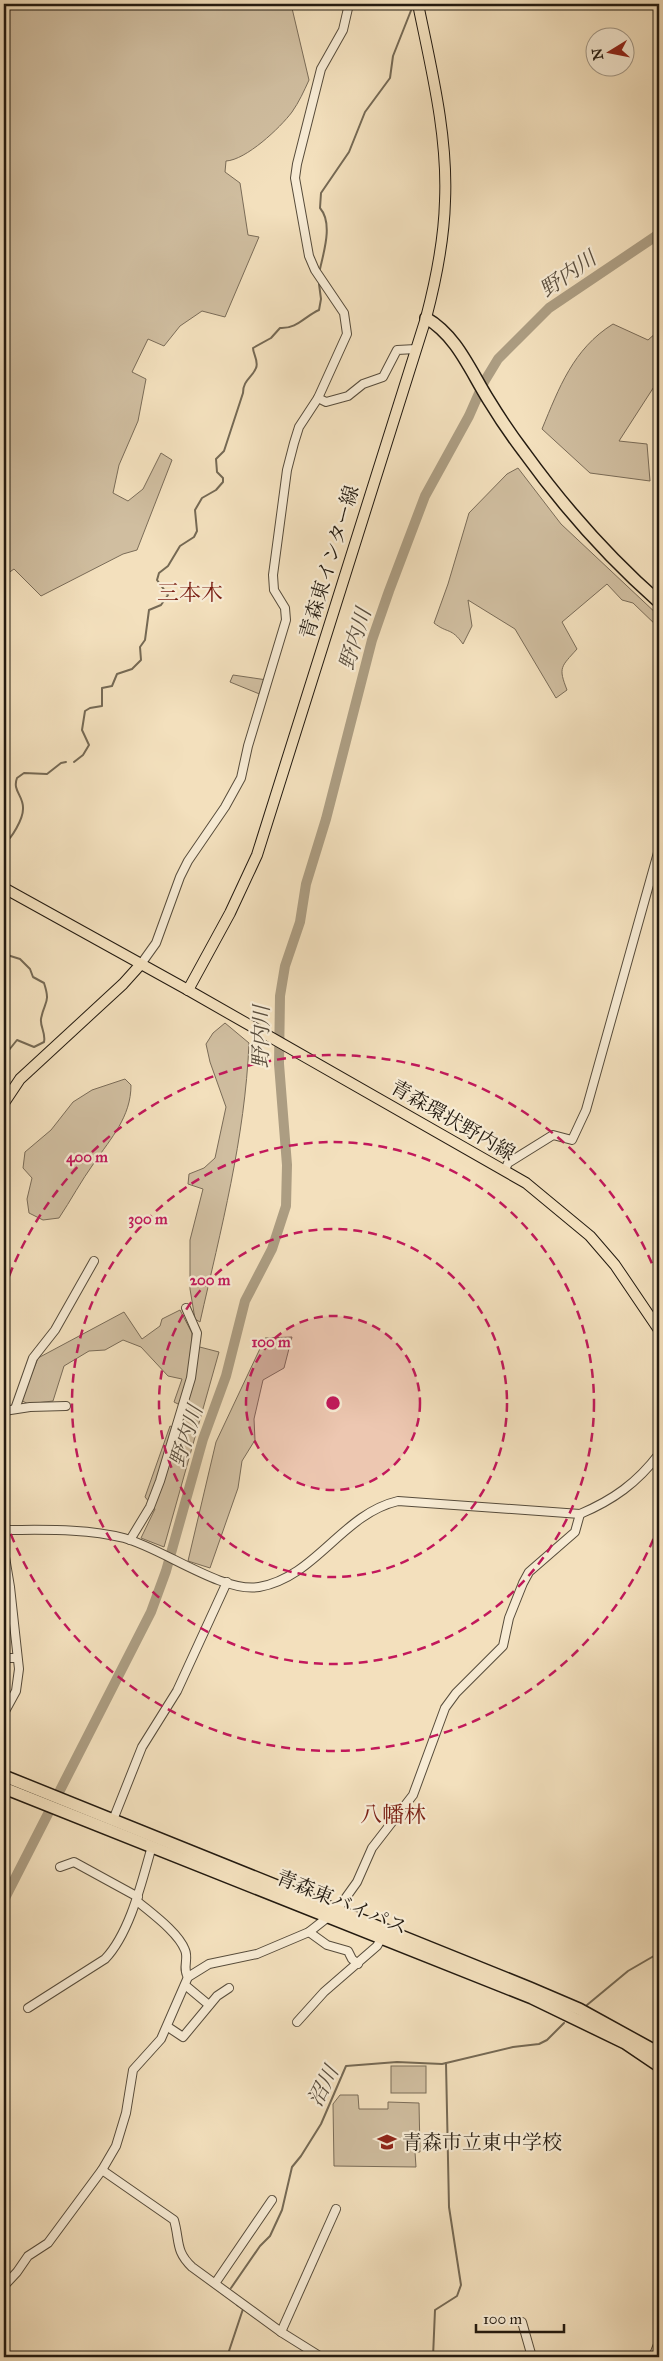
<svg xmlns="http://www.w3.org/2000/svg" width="663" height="2361" font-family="'IM FELL Great Primer','Noto Serif JP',serif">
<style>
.green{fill:#d0bea0;stroke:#7a6c58}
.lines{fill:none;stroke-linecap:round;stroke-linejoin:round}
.stream{stroke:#756954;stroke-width:2}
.river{stroke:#ac9d82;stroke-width:10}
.minor-casing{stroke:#574c3b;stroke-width:10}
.major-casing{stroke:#231a10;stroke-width:12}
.highway-casing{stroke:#231a10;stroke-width:14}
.minor{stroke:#f7ebd4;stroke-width:8}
.major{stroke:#f3e0bd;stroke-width:10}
.highway{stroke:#f3e0bd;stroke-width:11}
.ring{fill:none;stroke:#c2185b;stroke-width:2.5;stroke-dasharray:9 6}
.labels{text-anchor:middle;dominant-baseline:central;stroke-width:4.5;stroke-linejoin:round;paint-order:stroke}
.street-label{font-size:20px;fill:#231a10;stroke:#f7ebd4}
.poi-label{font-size:20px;fill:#231a10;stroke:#f7ebd4;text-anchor:start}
.water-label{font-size:21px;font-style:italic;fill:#5a4e3e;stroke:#f7ebd4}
.quarter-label{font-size:22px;fill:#7a1f14;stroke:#f7ebd4}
.centre{fill:#c2185b;stroke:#f7ebd4;stroke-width:2.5}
.ring-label{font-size:15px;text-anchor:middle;font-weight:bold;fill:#c2185b;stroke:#f7ebd4;stroke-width:4.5;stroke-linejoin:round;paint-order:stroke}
</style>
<rect width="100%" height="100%" fill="#f3e0bd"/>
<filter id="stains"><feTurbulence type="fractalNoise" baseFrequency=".004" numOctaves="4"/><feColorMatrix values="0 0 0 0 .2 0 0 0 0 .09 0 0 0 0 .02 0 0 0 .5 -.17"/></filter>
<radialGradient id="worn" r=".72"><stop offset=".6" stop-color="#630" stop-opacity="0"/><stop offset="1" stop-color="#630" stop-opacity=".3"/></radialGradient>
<g class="green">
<path d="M 4,4 L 291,4 L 309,80 C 304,91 299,102 292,112 C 280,128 246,160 226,161 L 225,172 L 240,183 L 248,235 L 259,237 L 225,317 L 202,311 L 180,326 L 164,346 L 148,339 L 132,372 L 146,379 L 138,421 L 119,465 L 113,493 L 128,501 L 143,489 L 161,453 L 172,460 L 137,550 L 123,554 L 41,596 L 14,569 L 4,576 Z"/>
<path d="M 659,291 L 659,379 L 619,441 L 647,444 L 650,481 L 590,473 L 542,429 C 559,388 573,349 613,324 L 648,340 L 657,332 Z"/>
<path d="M 518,468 L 561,524 L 659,616 L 659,628 L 633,603 L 622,600 L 607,584 L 562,622 L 577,649 C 561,667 558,667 567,690 L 556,698 L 515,629 L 468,600 L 472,626 L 463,644 C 451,627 448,634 434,623 L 448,584 L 469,513 L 507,474 Z"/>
<polygon points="233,675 267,680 262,695 230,682"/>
<path d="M 225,1023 L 249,1043 C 245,1138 221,1229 200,1322 L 195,1319 L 190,1289 L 190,1240 L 203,1189 L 188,1184 L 189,1174 L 204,1168 L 215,1158 L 226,1107 L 210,1062 L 206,1044 L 213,1033 Z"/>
<path d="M 125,1079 L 131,1085 C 131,1117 111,1138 94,1163 C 81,1181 71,1200 59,1218 L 43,1220 L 29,1213 L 27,1199 L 32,1178 L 23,1168 L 25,1152 L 51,1130 L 73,1102 L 92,1090 Z"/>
<polygon points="180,1310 192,1333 192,1345 219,1352 164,1547 141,1538 155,1509 145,1497 170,1426 173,1427 180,1405 174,1402 182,1379 168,1376 141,1347 123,1340 105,1350 89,1351 64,1366 53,1401 28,1404 21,1400 38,1358 124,1312 142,1339 160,1326 162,1319"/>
<polygon points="292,1337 284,1368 263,1380 254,1419 255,1440 242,1461 238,1488 210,1568 188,1561 216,1442 265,1338"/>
<rect x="391" y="2066" width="35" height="27"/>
<polygon points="340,2095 358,2095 359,2109 388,2109 388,2102 419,2103 420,2152 415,2152 416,2167 334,2166 333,2104"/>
</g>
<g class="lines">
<g class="stream">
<path d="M 320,269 C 324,251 333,223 320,208 L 321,193 L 349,152 L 365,112 L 390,78 L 393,56 L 412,8"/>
<path d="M 74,762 L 83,755 L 89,745 L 82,730 L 85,711 L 90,708 L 102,706 L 102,688 L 112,686 L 117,674 L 132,669 L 141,660 L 140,647 L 145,640 L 149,610 L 161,605 L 168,595 L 157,580 L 159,573 L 168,566 L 180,546 L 194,537 L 197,531 L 195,510 L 202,498 L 216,490 L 223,482 L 223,478 L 217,472 L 216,459 L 224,451 L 243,393 C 243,380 252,378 256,368 C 259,361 253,354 253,348 L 271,338 L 280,328 C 297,329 305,316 319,310 L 321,299 L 319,284"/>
<path d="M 4,844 C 12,838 23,819 23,809 C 24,796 12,791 17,778 L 24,773 L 47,774 L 61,763 L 66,762"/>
<path d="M 4,954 L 20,959 L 30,969 L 33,977 L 44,983 C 51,1004 44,1001 41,1019 C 40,1027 46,1033 44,1042 L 34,1047 L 17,1040 L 9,1050 L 4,1051"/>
<polyline points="587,2005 628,1971 659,1953"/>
<polyline points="231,2288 260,2246 270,2236 282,2210 292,2167 301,2156 321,2124 346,2066 397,2062 442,2064 513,2047 539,2044 547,2040 564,2023"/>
<polyline points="227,2357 243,2309 237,2305"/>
<polyline points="433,2357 435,2310 457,2296 461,2285 449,2207 446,2063"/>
</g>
<polyline class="river" points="4,1900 151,1612 166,1571 203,1439 226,1376 245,1301 272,1249 286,1206 287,1165 279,1064 280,996 285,966 300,922 306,884 326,819 372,640 389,591 425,496 469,416 484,382 498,359 549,308 659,234"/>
<g class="minor-casing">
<g id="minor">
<polyline points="318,398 326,402 348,396 363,384 383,377 397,350 416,349"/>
<polyline points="141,964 156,943 180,877 188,861 225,807 241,778 248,746 286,620 285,608 274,590 273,575 287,470 294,443 299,427 318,398 347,334 344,313 315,270 309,256 295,178 297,164 321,69 343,30 349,4"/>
<polyline points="505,1170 508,1163 553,1135 572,1140 586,1110 659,849"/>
<polyline points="15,1409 33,1358 55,1330 94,1261"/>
<polyline points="4,1411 30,1407 66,1406"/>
<path d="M 4,1530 C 44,1530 85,1528 124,1538 C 162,1548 222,1593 259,1587 C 316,1577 342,1514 398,1501 L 580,1514 C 613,1500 637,1483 659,1454"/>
<polyline points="130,1540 150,1507 160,1481 191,1378 197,1333 186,1308"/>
<polyline points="4,1551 10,1587 19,1669 16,1691 4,1713"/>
<polyline points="4,1658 17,1658"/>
<polyline points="113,1820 142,1747 177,1691 227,1582"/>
<polyline points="60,1867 74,1862 138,1897"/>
<path d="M 137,1901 C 151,1913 178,1932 185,1950 C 189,1959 182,1968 188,1977"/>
<polyline points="309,1932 327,1945 348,1951 352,1959 358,1964"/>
<polyline points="185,1985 209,2005"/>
<path d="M 28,2008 L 105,1959 C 130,1933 142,1881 152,1846"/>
<polyline points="297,2022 324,1992 377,1946 381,1939"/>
<polyline points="168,2027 183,2037 217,1996 229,1988"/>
<path d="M 102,2170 L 174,2220 C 180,2241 175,2251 192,2267 L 281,2332 L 321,2357"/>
<polyline points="216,2282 272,2200"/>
<polyline points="4,2286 17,2272 28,2256 48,2243 102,2170 116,2146 126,2113 133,2070 161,2039 188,1977 209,1964 257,1954 309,1932 337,1910 357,1882 372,1848 413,1795 445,1708 456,1693 503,1646 509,1618 523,1583 529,1572 575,1532 580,1514"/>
<polyline points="522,2322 532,2357"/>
<polyline points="281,2332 336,2209"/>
<polyline points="653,2357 659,2342"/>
</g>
</g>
<g class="major-casing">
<g id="major">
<polyline points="4,888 188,990 526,1183 590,1236 615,1265 659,1330"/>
<path d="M 188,990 L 230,913 L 257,855 L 426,318 C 436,280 444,241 445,201 C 448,135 431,68 418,4"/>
<polyline points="4,1103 20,1079 123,984 141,964"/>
</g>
</g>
<g class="highway-casing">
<g id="highway">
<path d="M 426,318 C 456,335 470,370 488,399 C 499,417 511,435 524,452 C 563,506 609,558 659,602"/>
<polyline points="4,1776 530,1988 579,2009 659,2053"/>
<polyline points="4,1788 532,1998 625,2043 659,2066"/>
</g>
</g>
<use href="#minor" class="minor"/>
<use href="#major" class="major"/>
<use href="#highway" class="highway"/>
</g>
<circle cx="333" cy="1403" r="87" fill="#c2185b" fill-opacity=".12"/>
<g class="ring">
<circle cx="333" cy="1403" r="87"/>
<circle cx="333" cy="1403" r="174"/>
<circle cx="333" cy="1403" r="261"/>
<path d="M659 1525A348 348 0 0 1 4 1516M4 1290A348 348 0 0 1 659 1281"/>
</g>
<defs>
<g id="school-bare" transform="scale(1.5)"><path d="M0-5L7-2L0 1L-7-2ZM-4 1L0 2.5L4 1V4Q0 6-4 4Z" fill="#8f2418" stroke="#f7ebd4" stroke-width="2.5" paint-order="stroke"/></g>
</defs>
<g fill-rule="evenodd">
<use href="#school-bare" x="387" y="2142"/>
</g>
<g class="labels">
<g class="street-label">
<text transform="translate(329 562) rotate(-73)">青森東インター線</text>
<text transform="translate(453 1120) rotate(30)">青森環状野内線</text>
<text transform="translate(342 1902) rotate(22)">青森東バイパス</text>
</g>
<g class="poi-label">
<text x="402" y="2142">青森市立東中学校</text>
</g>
<g class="water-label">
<text transform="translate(568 274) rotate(-35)">野内川</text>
<text transform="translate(355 639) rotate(-73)">野内川</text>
<text transform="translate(261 1037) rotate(-89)">野内川</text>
<text transform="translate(186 1436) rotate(-72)">野内川</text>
<text transform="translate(323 2086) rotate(-63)">沼川</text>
</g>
<g class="quarter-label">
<text x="190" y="592">三本木</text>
<text x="393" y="1814">八幡林</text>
</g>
</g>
<circle cx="333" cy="1403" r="8" class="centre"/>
<g class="ring-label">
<text x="87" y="1162">400 m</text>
<text x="148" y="1224">300 m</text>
<text x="210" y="1285">200 m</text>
<text x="271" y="1347">100 m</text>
</g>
<rect width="663" height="2361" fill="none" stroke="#f3e0bd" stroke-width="20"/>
<rect x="5" y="5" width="653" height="2351" fill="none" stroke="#231a10" stroke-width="2.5"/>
<rect x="10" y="10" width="643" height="2341" fill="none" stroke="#231a10"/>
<g transform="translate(610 52) rotate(260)"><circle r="24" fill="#f7ebd4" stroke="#a29786"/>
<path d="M0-4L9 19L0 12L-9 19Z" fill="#8f2418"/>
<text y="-8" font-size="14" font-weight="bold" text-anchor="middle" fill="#231a10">N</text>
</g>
<path d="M476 2324v8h88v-8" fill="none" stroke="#231a10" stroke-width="2.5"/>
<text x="483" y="2324" font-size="15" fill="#231a10" stroke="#f7ebd4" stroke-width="4" paint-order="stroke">100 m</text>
<rect width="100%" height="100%" filter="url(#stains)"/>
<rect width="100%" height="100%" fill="url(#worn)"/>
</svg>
